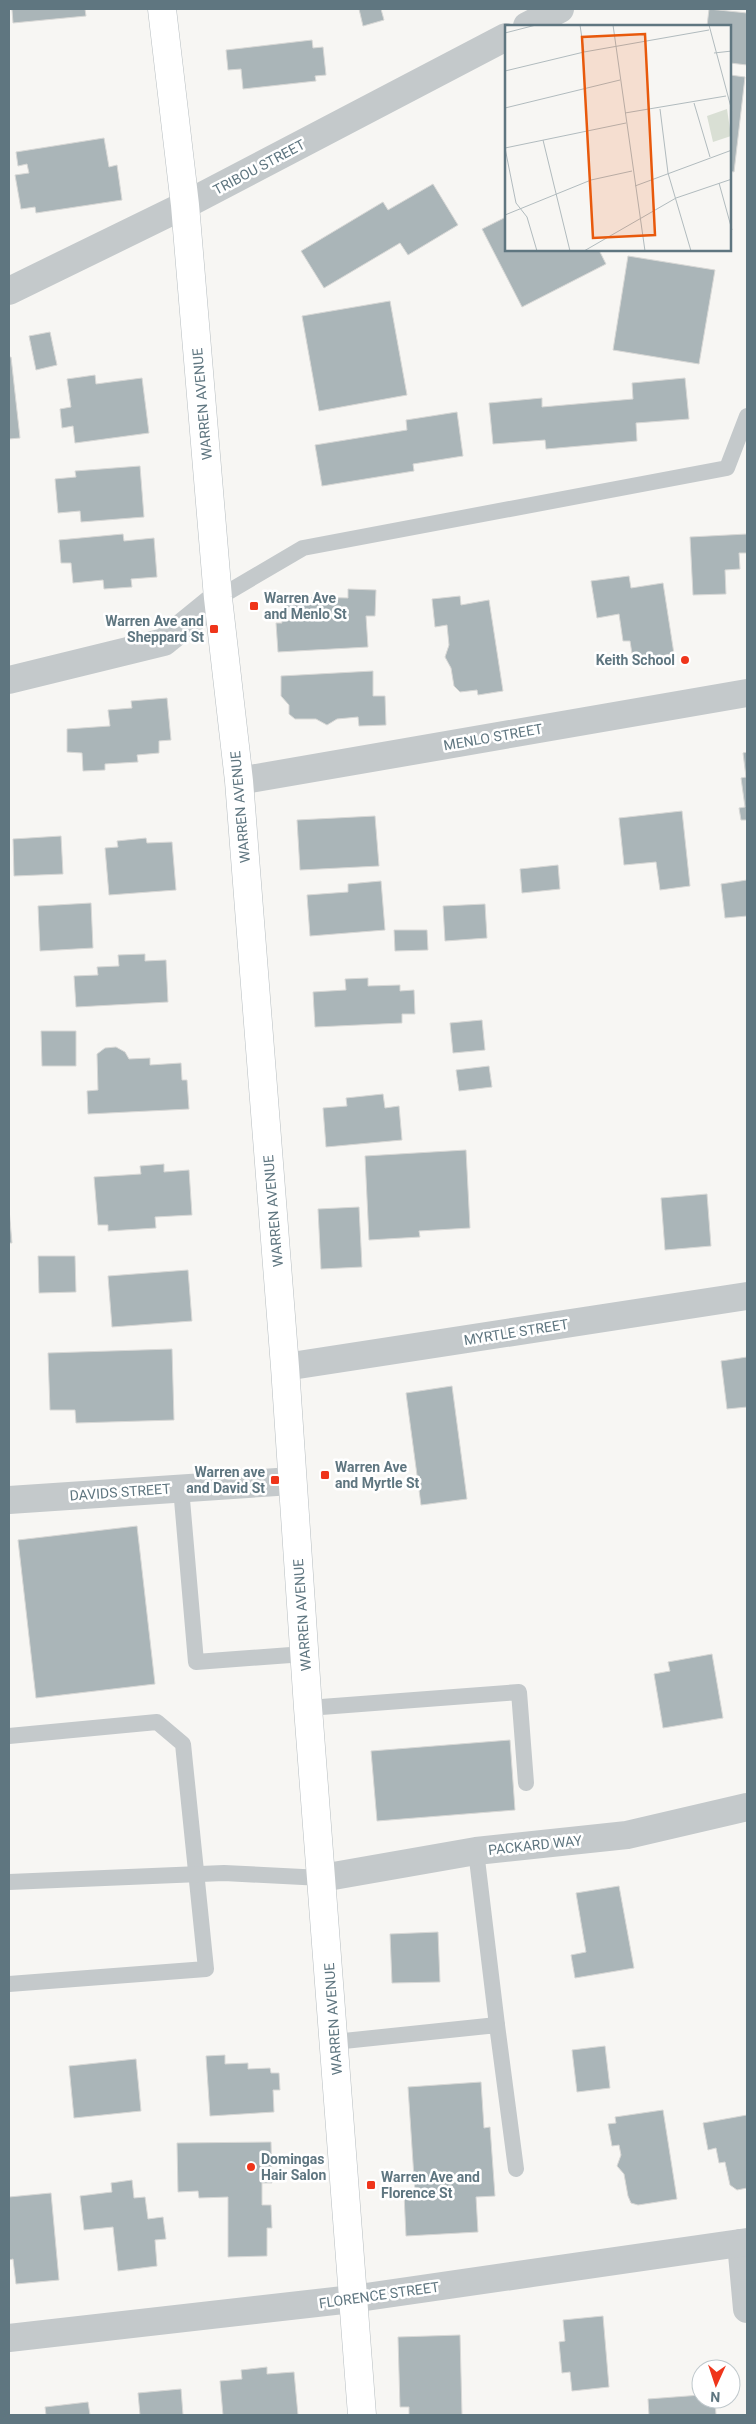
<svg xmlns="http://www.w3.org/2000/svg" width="756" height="2424" font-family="Roboto,sans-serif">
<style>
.building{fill:#aab5b8;stroke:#d8d8d6}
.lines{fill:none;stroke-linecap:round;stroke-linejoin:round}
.secondary-casing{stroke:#b6bdc0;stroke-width:29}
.lane{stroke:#c4c9cb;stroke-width:16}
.street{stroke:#c4c9cb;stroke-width:28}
.secondary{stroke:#fff;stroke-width:28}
.poi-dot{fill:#ef351b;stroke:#fff;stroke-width:2}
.labels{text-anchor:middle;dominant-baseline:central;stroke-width:5;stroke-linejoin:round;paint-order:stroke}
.street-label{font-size:14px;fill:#5f7680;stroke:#fff}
.poi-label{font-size:14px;font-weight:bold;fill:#5f7680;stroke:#fff;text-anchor:start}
.inset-road{fill:none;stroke:#b1bbbe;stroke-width:1}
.view{fill:#e8590c;fill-opacity:0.15;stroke:#e8590c;stroke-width:2.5}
.inset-edge{fill:none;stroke:#5f7680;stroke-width:2.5}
</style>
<rect width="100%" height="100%" fill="#f7f6f3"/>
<g class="building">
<polygon points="9,9 85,9 86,16 13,23 12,10"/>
<polygon points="359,9 381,9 384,20 363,26"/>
<polygon points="709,9 747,13 747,65 730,63 730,26 707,26"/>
<polygon points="312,40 313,48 323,47 326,75 315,76 316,81 243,89 241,69 228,70 226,50"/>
<polygon points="730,75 745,77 734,172 730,171"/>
<polygon points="104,138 109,167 117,165 122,200 36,213 35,207 21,209 15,175 29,173 27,164 18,166 16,152"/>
<polygon points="433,184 458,225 408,255 400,243 324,288 301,251 383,202 388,210"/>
<polygon points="506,217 506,250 599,250 606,264 522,307 482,229"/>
<polygon points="628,256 715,270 699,364 613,350"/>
<polygon points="390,301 407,395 319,411 302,316"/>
<polygon points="50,332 57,365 36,370 29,336"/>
<polygon points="9,357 11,357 20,438 9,439"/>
<polygon points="95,375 96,384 142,378 149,433 75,443 73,426 62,428 60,409 71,407 67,379"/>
<polygon points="685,378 689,419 636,423 637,441 546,449 545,440 493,444 489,403 542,398 542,407 633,399 632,383"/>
<polygon points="457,412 463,456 413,464 414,471 322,486 315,445 407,430 406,420"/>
<polygon points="140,466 144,517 81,522 80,511 58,513 55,479 76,477 75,471"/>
<polygon points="123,534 124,541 154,538 157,577 131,579 132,587 104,589 103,580 73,583 71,563 61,563 59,540"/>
<polygon points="747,534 747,553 739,553 740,569 725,570 726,594 693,595 690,537"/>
<polygon points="629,576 631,588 663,583 674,654 633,660 630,641 623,641 619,614 597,618 591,581"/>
<polygon points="348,589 376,590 375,616 366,616 368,647 278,652 276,623 282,623 280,617 281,610 287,604 307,605 312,597 348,598"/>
<polygon points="460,596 461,605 489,600 503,691 478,695 477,690 460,692 454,686 451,668 445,657 449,645 447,625 435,627 432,599"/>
<polygon points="373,671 373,696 385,696 386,725 359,726 358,717 337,719 327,725 316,719 295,719 289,714 289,705 281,696 281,676"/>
<polygon points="167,698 171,740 159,741 159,753 137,755 138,762 105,764 105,770 83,771 82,753 67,752 67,729 110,726 108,710 132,708 131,701"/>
<polygon points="747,752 747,820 741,820 739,808 745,807 741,778 746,777 743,753"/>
<polygon points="682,811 690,886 660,890 656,862 624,865 619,818"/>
<polygon points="375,816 379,866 300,870 297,820"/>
<polygon points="61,836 63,874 14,876 13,839"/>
<polygon points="146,838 147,843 172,842 176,890 109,895 105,848 118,847 117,841"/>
<polygon points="558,865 560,889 522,893 520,869"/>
<polygon points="747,880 747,916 725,918 721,884"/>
<polygon points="381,881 385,930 310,936 307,895 348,892 348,884"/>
<polygon points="91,903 93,948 40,951 38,906"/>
<polygon points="485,904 487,938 445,941 443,906"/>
<polygon points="394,930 427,930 428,950 395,951"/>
<polygon points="145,954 145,961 166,960 168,1002 76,1007 74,976 98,975 97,967 119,966 118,955"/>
<polygon points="368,978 368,986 400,985 400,991 414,990 415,1014 402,1014 402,1023 315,1027 313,992 346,990 345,979"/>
<polygon points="482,1020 485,1050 453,1053 450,1023"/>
<polygon points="41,1031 76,1031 76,1066 42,1066"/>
<polygon points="116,1047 125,1052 129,1059 150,1058 150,1065 181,1063 182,1080 187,1080 189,1109 88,1114 87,1091 98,1090 97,1054 105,1048"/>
<polygon points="489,1066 492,1087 459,1091 456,1070"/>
<polygon points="383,1094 385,1108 399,1106 402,1140 326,1147 323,1108 347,1106 346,1098"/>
<polygon points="466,1150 470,1228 419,1231 420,1237 369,1240 365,1156"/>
<polygon points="164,1164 164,1172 189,1170 192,1215 155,1217 156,1228 108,1231 108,1225 98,1225 94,1177 141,1174 140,1166"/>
<polygon points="707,1194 711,1246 665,1250 661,1198"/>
<polygon points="359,1207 362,1267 321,1269 318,1209"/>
<polygon points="9,1209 12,1243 9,1243"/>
<polygon points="38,1256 75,1256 76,1292 39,1293"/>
<polygon points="188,1270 192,1321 112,1327 108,1276"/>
<polygon points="172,1349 174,1420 76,1423 75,1410 50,1410 48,1353"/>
<polygon points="747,1357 747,1407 727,1409 721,1361"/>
<polygon points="452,1386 467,1499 421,1505 406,1393"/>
<polygon points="137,1526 155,1684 36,1698 18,1540"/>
<polygon points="712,1654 723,1718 663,1728 654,1674 670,1671 668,1662"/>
<polygon points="510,1740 515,1810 377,1821 371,1751"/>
<polygon points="619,1886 634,1968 575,1978 571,1955 586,1952 576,1893"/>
<polygon points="438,1932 440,1982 392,1983 390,1934"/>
<polygon points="605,2046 610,2088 577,2092 572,2050"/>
<polygon points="225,2055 225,2064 248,2063 248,2069 270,2068 271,2073 279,2073 280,2090 273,2090 274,2112 210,2116 206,2056"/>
<polygon points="136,2059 141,2111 74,2118 69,2066"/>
<polygon points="481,2082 484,2128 490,2127 495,2196 476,2197 478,2232 406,2236 404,2194 415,2193 408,2087"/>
<polygon points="663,2110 677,2199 638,2205 631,2203 628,2196 624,2174 617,2166 621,2155 619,2145 612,2146 608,2124 616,2123 615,2117"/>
<polygon points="747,2115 747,2188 737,2190 730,2185 725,2162 719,2163 716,2148 708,2150 703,2123"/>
<polygon points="271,2142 272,2183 262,2183 262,2205 271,2205 272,2228 267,2228 267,2256 228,2257 228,2197 199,2198 198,2191 178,2192 177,2143"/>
<polygon points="132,2180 134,2198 145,2197 148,2219 163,2217 166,2239 155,2240 157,2266 118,2271 113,2227 84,2230 80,2196 112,2192 111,2183"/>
<polygon points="51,2193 59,2280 16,2284 13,2259 9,2260 9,2197"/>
<polygon points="603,2316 609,2387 572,2391 570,2372 562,2373 559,2342 565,2341 563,2320"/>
<polygon points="460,2335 462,2415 409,2415 409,2407 400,2407 398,2337"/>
<polygon points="267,2367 267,2374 294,2372 298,2415 223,2415 220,2381 242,2379 241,2370"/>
<polygon points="181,2389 183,2415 140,2415 138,2393"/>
<polygon points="701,2395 701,2399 715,2399 716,2415 649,2415 648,2399"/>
<polygon points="88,2402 90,2415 46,2415 45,2407"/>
</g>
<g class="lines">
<g class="secondary-casing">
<polyline id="secondary" points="162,9 185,205 218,598 239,781 285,1367 308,1708 362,2415"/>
</g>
<g class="lane">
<polyline points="218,598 303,548 727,468 747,416"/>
<polyline points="181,1488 196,1662 304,1654"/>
<polyline points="308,1708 519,1692 526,1783"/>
<polyline points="9,1736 157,1722 183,1744 206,1969 9,1984"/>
<polyline points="476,1851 497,2025"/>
<polyline points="9,1882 224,1873 322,1878"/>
<polyline points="334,2042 497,2025 516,2169"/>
</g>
<g class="street">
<polyline points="527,26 560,9"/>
<polyline points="9,291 185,205 506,37"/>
<polyline points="9,680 164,642 218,598"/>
<polyline points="239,781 747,693"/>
<polyline points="285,1367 747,1296"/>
<polyline points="9,1500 292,1481"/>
<polyline points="322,1878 476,1851 627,1835 747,1807"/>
<polyline points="741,2243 747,2309"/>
<polyline points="9,2338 352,2299 747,2242"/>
</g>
<use href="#secondary" class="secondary"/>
</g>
<g class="poi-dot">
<rect x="249" y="601" width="10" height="10" rx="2.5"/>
<rect x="209" y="624" width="10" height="10" rx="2.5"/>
<circle cx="685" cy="660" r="5"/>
<rect x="320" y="1470" width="10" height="10" rx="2.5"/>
<rect x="270" y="1475" width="10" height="10" rx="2.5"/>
<circle cx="251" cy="2167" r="5"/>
<rect x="366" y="2180" width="10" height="10" rx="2.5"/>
</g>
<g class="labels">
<g class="street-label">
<text transform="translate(259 167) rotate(-28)">TRIBOU STREET</text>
<text transform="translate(202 404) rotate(-95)">WARREN AVENUE</text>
<text transform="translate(493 737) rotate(-10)">MENLO STREET</text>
<text transform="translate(240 807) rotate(-95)">WARREN AVENUE</text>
<text transform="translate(273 1211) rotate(-95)">WARREN AVENUE</text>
<text transform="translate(516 1332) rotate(-9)">MYRTLE STREET</text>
<text transform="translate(120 1492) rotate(-4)">DAVIDS STREET</text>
<text transform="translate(302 1615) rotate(-94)">WARREN AVENUE</text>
<text transform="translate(535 1845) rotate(-6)">PACKARD WAY</text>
<text transform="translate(333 2019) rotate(-94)">WARREN AVENUE</text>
<text transform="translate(379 2295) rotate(-8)">FLORENCE STREET</text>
</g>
<g class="poi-label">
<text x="264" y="598">Warren Ave<tspan x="264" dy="16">and Menlo St</tspan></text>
<text x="204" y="621" text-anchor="end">Warren Ave and<tspan x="204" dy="16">Sheppard St</tspan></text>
<text x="675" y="660" text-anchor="end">Keith School</text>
<text x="335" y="1467">Warren Ave<tspan x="335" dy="16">and Myrtle St</tspan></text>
<text x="265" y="1472" text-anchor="end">Warren ave<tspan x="265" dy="16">and David St</tspan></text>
<text x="261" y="2159">Domingas<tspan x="261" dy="16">Hair Salon</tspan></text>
<text x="381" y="2177">Warren Ave and<tspan x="381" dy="16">Florence St</tspan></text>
</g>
</g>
<g transform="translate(505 25)">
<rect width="226" height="226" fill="#f7f6f3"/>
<path d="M 222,84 L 226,111 L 208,117 L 202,91 Z" fill="#d9dfd4"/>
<path class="inset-road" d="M 75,0 L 79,27M 108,0 L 140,226M 204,0 L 227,86M 0,8 L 31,0M 209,28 L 227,26M 0,46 L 79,27 L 204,5M 189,78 L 205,132M 0,83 L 115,55M 155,84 L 163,148 L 186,226M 120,88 L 221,71M 38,115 L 65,226M 0,123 L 121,98M 0,123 L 11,178 L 22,192 L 32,226M 214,158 L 227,205M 130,161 L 227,125M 0,190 L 86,155 L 127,146M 79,226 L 171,173 L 227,154"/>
<path class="view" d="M 140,9 L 150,210 L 88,213 L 77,12 Z"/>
<rect width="226" height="226" class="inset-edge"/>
</g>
<rect width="756" height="2424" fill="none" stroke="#5f7680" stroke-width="20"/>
<g transform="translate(716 2384) rotate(183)"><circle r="24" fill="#ffffff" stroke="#bfc8cc"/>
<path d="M0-4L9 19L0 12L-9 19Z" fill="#ef351b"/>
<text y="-8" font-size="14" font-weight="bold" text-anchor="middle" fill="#5f7680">N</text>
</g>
</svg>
